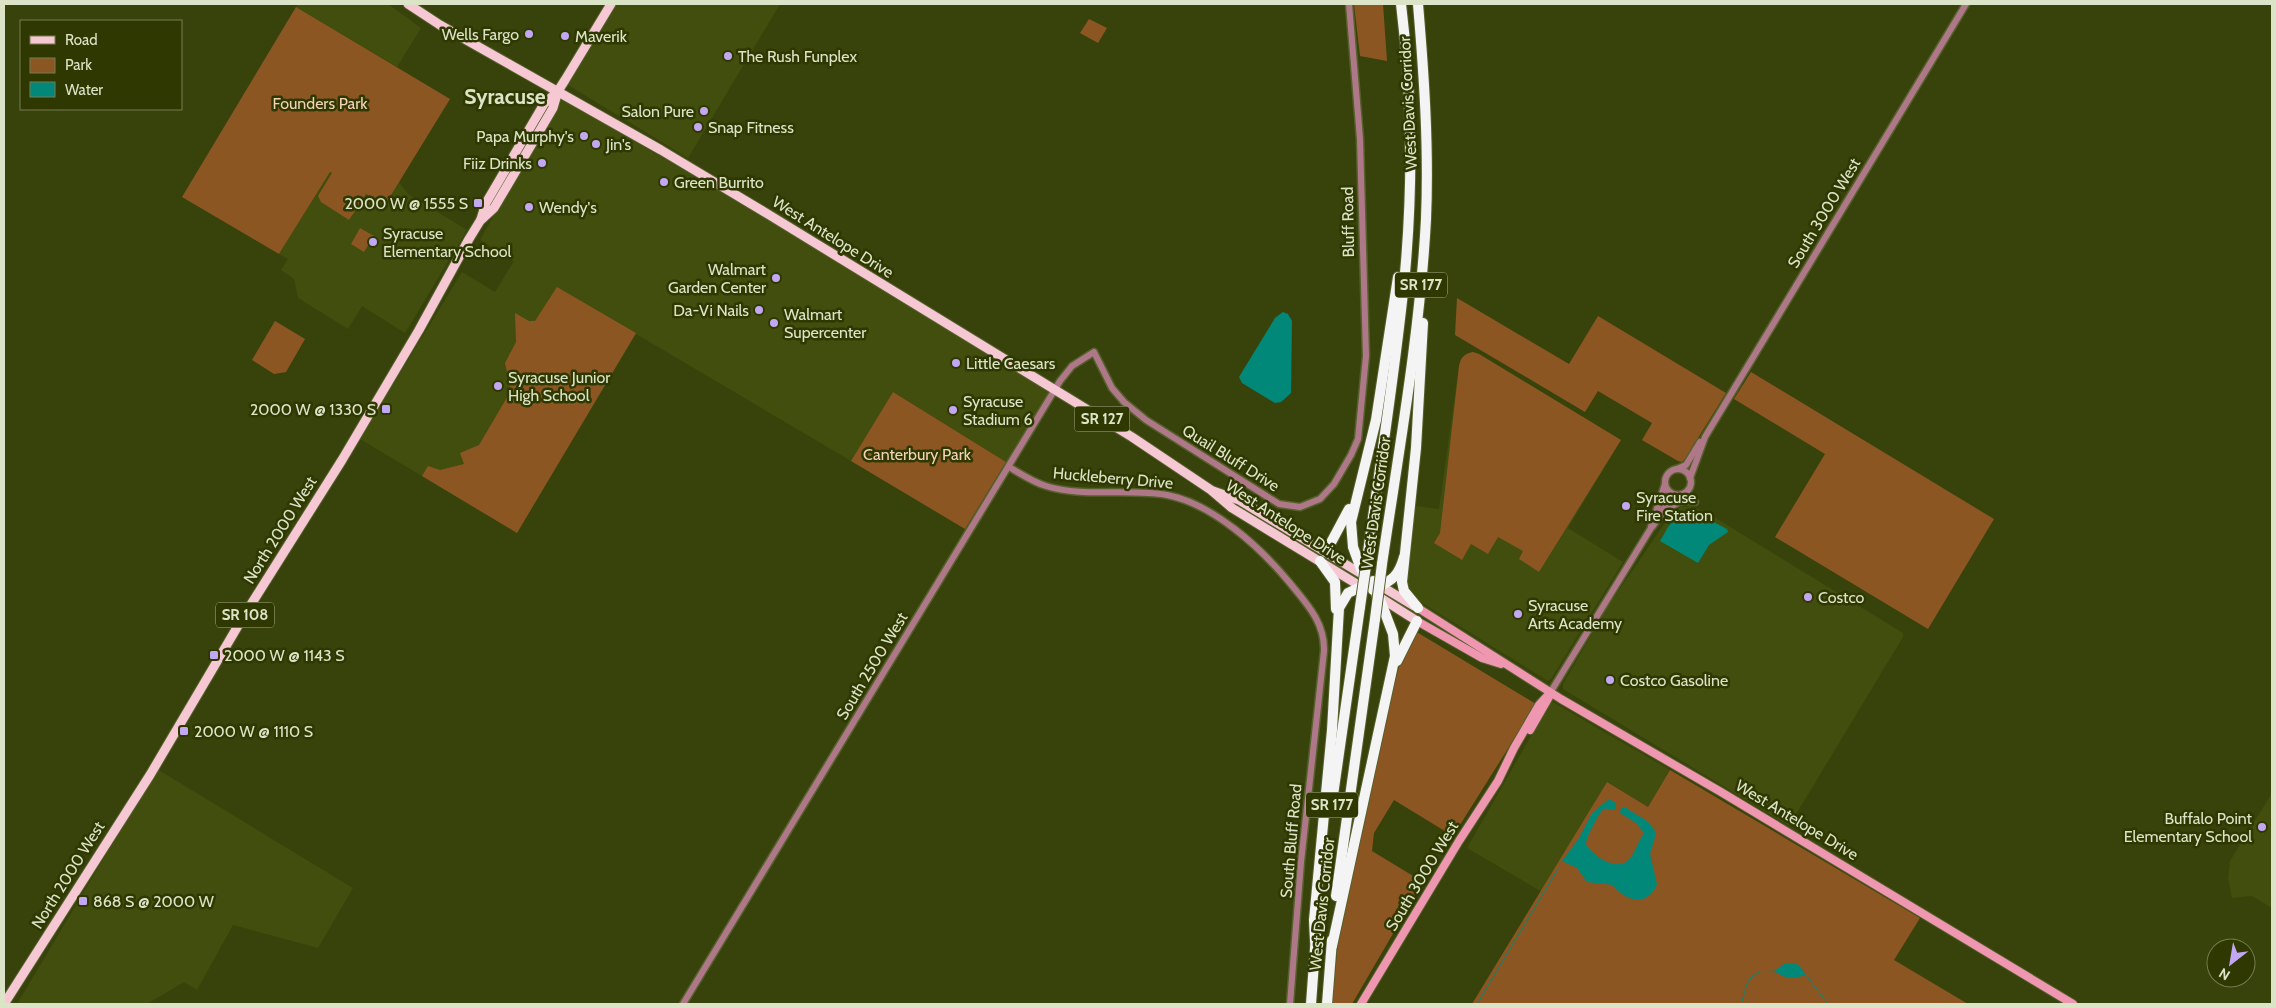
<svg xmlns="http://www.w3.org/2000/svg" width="2276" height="1008" font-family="Cabin,sans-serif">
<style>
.built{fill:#414e0d}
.green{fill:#8c5623}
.water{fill:#028878}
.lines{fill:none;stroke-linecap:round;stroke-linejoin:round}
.stream{stroke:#028878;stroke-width:1}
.tertiary-casing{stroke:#56602d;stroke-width:9}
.secondary-casing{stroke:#56602d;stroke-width:10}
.primary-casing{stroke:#56602d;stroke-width:11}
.motorway-casing{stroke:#56602d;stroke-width:12}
.tertiary{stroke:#af7888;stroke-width:6}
.secondary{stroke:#ef97b1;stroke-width:8}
.primary{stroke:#f6c8d4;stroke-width:9}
.motorway{stroke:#f4f4f4;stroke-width:10}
.motorway-bridge-casing{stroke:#56602d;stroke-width:12;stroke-linecap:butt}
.motorway-bridge{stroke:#f4f4f4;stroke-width:10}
.poi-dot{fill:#c2a7f2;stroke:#2e3800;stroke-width:2}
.labels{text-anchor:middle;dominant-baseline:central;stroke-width:5;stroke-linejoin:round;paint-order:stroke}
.shield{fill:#2e3800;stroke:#a8b08c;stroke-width:1}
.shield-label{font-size:15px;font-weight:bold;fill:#dce4c8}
.poi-label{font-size:16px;fill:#dce4c8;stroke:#2e3800;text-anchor:start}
.park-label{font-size:16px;fill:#f4d2b7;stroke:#2e3800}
.street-label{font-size:16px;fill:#dce4c8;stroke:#2e3800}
.district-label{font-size:21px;font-weight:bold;fill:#dce4c8;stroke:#2e3800}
</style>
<rect width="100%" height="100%" fill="#38430b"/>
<g class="built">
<polygon points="298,4 388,4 421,28 397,67 296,7"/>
<polygon points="617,4 780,4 688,158 568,85"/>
<polygon points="560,97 1051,388 1006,462 893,392 851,461 636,334 517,533 360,439 462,272 495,292 514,261 480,240"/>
<polygon points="330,172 385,205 399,182 408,194 467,230 405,333 362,306 348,329 298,298 294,279 281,270 288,259 279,254"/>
<polygon points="1473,352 1479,354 1621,440 1568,528 1623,562 1551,679 1548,681 1414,598 1405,579 1416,506 1439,509 1459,366 1461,359 1466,354"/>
<polygon points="1691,506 1706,512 1903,633 1903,637 1789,826 1563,689 1563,684 1608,606 1671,514 1681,507"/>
<polygon points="1551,701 1670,770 1648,807 1607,782 1542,892 1467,848"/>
<polygon points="157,769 353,888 318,948 233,925 197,990 184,982 147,1004 17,1004"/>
<polygon points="2272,793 2272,908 2252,896 2232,898 2228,878 2230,861"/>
</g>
<g class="green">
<polygon points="1354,4 1383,4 1387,61 1360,56"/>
<polygon points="296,7 450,99 385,205 366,194 349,220 321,202 318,196 332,173 330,172 279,254 182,197"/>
<polygon points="1089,19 1107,28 1098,43 1080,33"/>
<polygon points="360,228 374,236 364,252 351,244"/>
<polygon points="557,287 636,333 517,533 422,476 428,466 440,470 464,464 460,453 479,445 509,394 510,385 505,363 516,342 515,313 529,321 535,321"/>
<polygon points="1457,298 1569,364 1598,316 1726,393 1685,459 1682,462 1678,461 1642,440 1652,423 1598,391 1585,412 1455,335"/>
<polygon points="275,321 305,339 286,372 274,374 252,360"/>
<path d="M 1473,352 L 1479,354 L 1621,440 L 1539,572 L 1519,559 L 1523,551 L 1498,537 L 1488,554 L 1471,544 L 1462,560 L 1434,543 L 1440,533 L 1459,366 C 1461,357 1464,354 1473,352 Z"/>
<polygon points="1751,372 1994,519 1928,629 1775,537 1825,454 1734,399"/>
<polygon points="893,392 1006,462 965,529 851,461"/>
<polygon points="1415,631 1536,704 1453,836 1394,800 1374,833 1372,851 1423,882 1352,1004 1332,1004 1339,931 1390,695 1404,652"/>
<polygon points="1670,770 1920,918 1894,960 1968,1004 1472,1004 1607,782 1648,807"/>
</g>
<g class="water">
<polygon points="1283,312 1288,314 1292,321 1291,393 1281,402 1275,403 1242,383 1239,377 1275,318"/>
<path d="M 1693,511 L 1727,529 L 1728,532 L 1709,545 L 1698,563 L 1660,541 C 1670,525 1673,513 1693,511 Z"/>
<path d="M 1609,799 L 1616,803 L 1615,810 C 1613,810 1608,808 1604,809 C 1599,812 1586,838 1586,844 C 1593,857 1620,874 1631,857 C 1636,850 1639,840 1644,833 L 1636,823 L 1620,813 L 1621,808 L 1626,807 C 1636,817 1651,818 1656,834 L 1650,854 L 1657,884 C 1649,907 1625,902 1613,885 L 1587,882 L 1577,868 L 1562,861 L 1579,838 L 1592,813 Z"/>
<path d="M 1792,963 L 1799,965 L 1806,975 C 1791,979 1787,980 1774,971 L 1784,964 Z"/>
</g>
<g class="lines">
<g class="stream">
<polyline points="1770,972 1774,971"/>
<polyline points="1806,975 1828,1004"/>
<polyline points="1477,1004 1558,869"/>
<path d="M 1741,1004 C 1746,992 1744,978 1760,972"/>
</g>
<g class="tertiary-casing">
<g id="tertiary">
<path d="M 1009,467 C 1021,474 1033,482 1046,486 C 1083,498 1129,488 1167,495 C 1213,504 1260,547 1289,582 C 1306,603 1325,622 1324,651 L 1301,862 L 1290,1004"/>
<polyline points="1677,469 1686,465 1700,442"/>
<circle cx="1678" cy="482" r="13"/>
<polyline points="1690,478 1705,437 1966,4"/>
<path d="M 1664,515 C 1673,503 1681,499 1695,502"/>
<polyline points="1651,527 1665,484"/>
<path d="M 1550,693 L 1651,528 C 1661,518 1664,500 1678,495"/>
<polyline points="683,1004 1060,381 1072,366 1094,352 1112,388 1124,402 1146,420 1279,504 1300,507 1320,499 1334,484 1351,455 1358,439 1366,356 1360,139 1349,4"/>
</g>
</g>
<g class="secondary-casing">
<g id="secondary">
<polyline points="1418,608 1561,699 1721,792 2073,1004"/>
<polyline points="1417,621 1482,658 1501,664"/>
<polyline points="1530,730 1549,697"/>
<polyline points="1361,1004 1459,841 1498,781 1514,748 1539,705 1550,693"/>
</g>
</g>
<g class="primary-casing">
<g id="primary">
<polyline points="408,4 440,25 661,150 771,216 1132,437 1211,490 1232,508 1365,589"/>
<polyline points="481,219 486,203 544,104 558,91 565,80 611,4"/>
<polyline points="1213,491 1239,500 1365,576"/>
<polyline points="1376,583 1414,606"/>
<polyline points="1376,595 1417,621"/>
<polyline points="4,1004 150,775 245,614 342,460 419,330 469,239 480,221 494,208 553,108 558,91"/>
</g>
</g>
<g class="motorway-casing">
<g id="motorway">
<polyline points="1326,552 1349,509"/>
<path d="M 1368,552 C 1381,459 1396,366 1405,273 C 1413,184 1412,92 1401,4"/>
<polyline points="1320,561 1335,582 1336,609"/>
<path d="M 1382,564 C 1399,449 1420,334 1426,219 C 1429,147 1424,75 1418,4"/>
<polyline points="1365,580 1353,547 1351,522 1376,420 1398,277"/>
<path d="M 1373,590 C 1392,580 1398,578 1404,557"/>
<polyline points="1418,608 1404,591 1402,582 1416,448 1423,323"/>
<polyline points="1397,661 1417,621"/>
<polyline points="1331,809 1360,607"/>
<polyline points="1336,896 1375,619"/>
<polyline points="1315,941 1314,920 1332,730 1339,608 1348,593 1373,581 1393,634 1395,656 1332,946"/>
<polyline points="1311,1004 1316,935"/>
<polyline points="1327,1004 1332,940"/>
</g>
</g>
<use href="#tertiary" class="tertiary"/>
<use href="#secondary" class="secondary"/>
<use href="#primary" class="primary"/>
<use href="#motorway" class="motorway"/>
<g class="motorway-bridge-casing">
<g id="motorway-bridge">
<polyline points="1360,607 1368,552"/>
<polyline points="1375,619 1382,564"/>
</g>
</g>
<use href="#motorway-bridge" class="motorway-bridge"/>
</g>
<g class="poi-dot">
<circle cx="529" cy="34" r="5"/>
<circle cx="565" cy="36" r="5"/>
<circle cx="728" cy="56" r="5"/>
<circle cx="704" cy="111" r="5"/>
<circle cx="698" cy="127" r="5"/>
<circle cx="584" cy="136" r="5"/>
<circle cx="596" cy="144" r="5"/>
<circle cx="542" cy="163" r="5"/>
<circle cx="664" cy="182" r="5"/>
<rect x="473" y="198" width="10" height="10" rx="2.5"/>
<circle cx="529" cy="207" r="5"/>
<circle cx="373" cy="242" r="5"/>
<circle cx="776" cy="278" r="5"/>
<circle cx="759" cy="310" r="5"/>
<circle cx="774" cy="323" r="5"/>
<circle cx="956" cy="363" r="5"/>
<circle cx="498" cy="386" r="5"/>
<rect x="381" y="404" width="10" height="10" rx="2.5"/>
<circle cx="953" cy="410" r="5"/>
<circle cx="1626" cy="506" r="5"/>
<circle cx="1808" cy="597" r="5"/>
<circle cx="1518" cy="614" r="5"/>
<rect x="209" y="650" width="10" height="10" rx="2.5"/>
<circle cx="1610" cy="680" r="5"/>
<rect x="179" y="726" width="10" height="10" rx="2.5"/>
<circle cx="2262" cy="827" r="5"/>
<rect x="78" y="896" width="10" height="10" rx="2.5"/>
</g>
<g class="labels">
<g class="shield">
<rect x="1395" y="272.5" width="52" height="25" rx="4"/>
<rect x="1074.5" y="406.5" width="55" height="25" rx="4"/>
<rect x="216" y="602.5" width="58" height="25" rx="4"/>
<rect x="1306" y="792.5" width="52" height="25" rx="4"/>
</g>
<g class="shield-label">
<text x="1421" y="285">SR 177</text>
<text x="1102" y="419">SR 127</text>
<text x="245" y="615">SR 108</text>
<text x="1332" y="805">SR 177</text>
</g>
<g class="poi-label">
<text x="519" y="34" text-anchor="end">Wells Fargo</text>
<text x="575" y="36">Maverik</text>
<text x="738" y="56">The Rush Funplex</text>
<text x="694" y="111" text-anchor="end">Salon Pure</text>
<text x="708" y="127">Snap Fitness</text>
<text x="574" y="136" text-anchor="end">Papa Murphy's</text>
<text x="606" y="144">Jin's</text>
<text x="532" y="163" text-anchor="end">Fiiz Drinks</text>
<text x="674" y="182">Green Burrito</text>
<text x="468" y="203" text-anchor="end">2000 W @ 1555 S</text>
<text x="539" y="207">Wendy's</text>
<text x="383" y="233">Syracuse<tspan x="383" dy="18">Elementary School</tspan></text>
<text x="766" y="269" text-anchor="end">Walmart<tspan x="766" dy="18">Garden Center</tspan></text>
<text x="749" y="310" text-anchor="end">Da-Vi Nails</text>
<text x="784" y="314">Walmart<tspan x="784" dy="18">Supercenter</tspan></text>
<text x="966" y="363">Little Caesars</text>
<text x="508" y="377">Syracuse Junior<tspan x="508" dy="18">High School</tspan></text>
<text x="963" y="401">Syracuse<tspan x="963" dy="18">Stadium 6</tspan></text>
<text x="376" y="409" text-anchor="end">2000 W @ 1330 S</text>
<text x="1636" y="497">Syracuse<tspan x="1636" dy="18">Fire Station</tspan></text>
<text x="1818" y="597">Costco</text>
<text x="1528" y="605">Syracuse<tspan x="1528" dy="18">Arts Academy</tspan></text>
<text x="224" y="655">2000 W @ 1143 S</text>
<text x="1620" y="680">Costco Gasoline</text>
<text x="194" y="731">2000 W @ 1110 S</text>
<text x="2252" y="818" text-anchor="end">Buffalo Point<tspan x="2252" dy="18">Elementary School</tspan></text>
<text x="93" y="901">868 S @ 2000 W</text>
</g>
<g class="park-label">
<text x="320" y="103">Founders Park</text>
<text x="917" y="454">Canterbury Park</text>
</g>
<g class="street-label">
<text transform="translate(1408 103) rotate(-93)">West Davis Corridor</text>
<text transform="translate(1824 213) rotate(-59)">South 3000 West</text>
<text transform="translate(1348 222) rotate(-91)">Bluff Road</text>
<text transform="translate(833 237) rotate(32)">West Antelope Drive</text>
<text transform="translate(1231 458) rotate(32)">Quail Bluff Drive</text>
<text transform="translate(1113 478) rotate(5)">Huckleberry Drive</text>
<text transform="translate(1376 503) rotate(-82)">West Davis Corridor</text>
<text transform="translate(1286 522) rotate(33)">West Antelope Drive</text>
<text transform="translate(280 530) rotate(-58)">North 2000 West</text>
<text transform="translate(872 666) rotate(-59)">South 2500 West</text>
<text transform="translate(1797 820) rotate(31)">West Antelope Drive</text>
<text transform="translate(1291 841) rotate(-85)">South Bluff Road</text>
<text transform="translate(68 875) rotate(-58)">North 2000 West</text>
<text transform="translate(1422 876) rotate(-59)">South 3000 West</text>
<text transform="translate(1322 904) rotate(-84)">West Davis Corridor</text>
</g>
<g class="district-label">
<text x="505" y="96">Syracuse</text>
</g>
</g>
<rect width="2276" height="1008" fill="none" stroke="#dce4c8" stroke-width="10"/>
<rect x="20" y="20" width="162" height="90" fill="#2e3800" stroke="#747d50"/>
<rect x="30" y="36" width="25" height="8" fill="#f6c8d4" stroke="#747d50"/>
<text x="65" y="45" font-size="15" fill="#dce4c8">Road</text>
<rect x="30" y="58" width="25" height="15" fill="#8c5623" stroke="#747d50"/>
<text x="65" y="70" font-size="15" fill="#dce4c8">Park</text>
<rect x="30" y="82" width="25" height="15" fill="#028878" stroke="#747d50"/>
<text x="65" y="95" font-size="15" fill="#dce4c8">Water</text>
<g transform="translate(2231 963) rotate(211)"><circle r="24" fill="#2e3800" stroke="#747d50"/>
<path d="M0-4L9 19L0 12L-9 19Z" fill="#c2a7f2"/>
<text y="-8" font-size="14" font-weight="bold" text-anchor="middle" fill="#dce4c8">N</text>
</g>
</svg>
